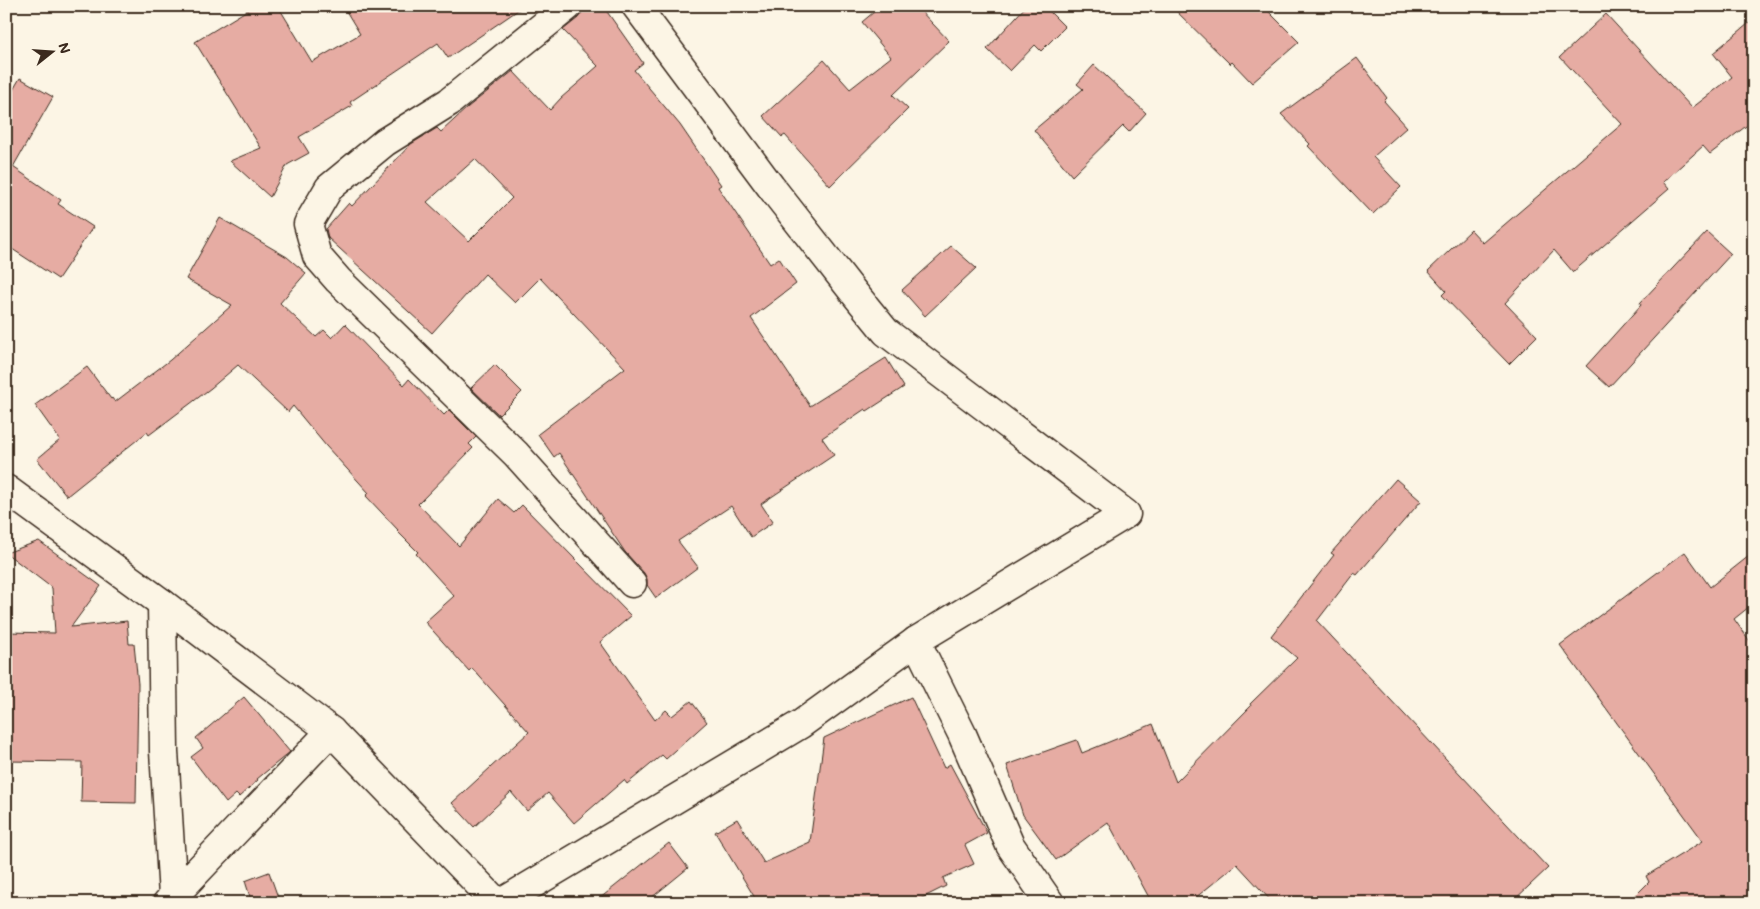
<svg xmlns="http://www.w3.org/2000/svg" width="1760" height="909" font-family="Mali,sans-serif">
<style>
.building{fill:#e6aca3;stroke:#3b2a1e;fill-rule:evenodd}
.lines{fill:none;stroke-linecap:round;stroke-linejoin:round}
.minor-casing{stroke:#3b2a1e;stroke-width:31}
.minor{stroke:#fcf5e5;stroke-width:28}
</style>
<rect width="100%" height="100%" fill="#fcf5e5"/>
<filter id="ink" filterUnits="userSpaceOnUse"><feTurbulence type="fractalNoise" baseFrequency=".02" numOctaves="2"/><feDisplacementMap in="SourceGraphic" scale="10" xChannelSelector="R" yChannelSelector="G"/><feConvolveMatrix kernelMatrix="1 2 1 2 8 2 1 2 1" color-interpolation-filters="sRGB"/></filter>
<g filter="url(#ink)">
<g class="building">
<polygon points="254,6 278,6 312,62 360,34 343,6 524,6 448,58 438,43 350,102 352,106 299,137 309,153 287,165 270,197 230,161 261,148 195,42"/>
<path d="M 583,6 L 603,6 L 643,63 L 634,70 L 680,125 L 721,185 L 718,187 L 770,264 L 779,258 L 796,284 L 751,318 L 810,406 L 886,358 L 904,387 L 867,411 L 865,409 L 822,438 L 834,455 L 761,504 L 773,522 L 751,537 L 731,506 L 678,541 L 698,567 L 656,598 L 647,585 L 647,579 L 644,573 L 625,552 L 559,453 L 554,457 L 538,434 L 625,368 L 540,278 L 515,303 L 485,274 L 432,333 L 328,238 L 326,229 L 349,203 L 352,206 L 411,144 L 437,128 L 441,132 L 468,107 L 513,71 L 550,110 L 561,98 L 598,66 L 563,30 L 578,18 L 582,12 ZM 475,159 L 512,198 L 469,241 L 427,202 Z"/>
<polygon points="881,6 916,6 949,41 893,95 908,109 830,186 785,135 782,137 763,116 824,60 850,89 891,57 862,22"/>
<polygon points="1026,6 1044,6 1065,27 1041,51 1035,45 1010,71 987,49"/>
<polygon points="1171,6 1263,6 1299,42 1252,83 1232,62 1230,64"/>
<polygon points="1606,14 1692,108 1732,77 1713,53 1754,19 1754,120 1710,154 1703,146 1663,182 1669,189 1573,272 1554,250 1505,303 1537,336 1509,364 1442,295 1446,291 1428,271 1471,230 1483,243 1622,124 1560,57"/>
<polygon points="1357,58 1387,98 1384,101 1407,127 1373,157 1401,187 1373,214 1308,146 1310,144 1281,114"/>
<polygon points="1094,65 1146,113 1129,132 1123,126 1072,176 1034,130 1083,89 1077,84"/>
<polygon points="20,78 53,97 13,167 61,200 58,204 93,227 58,279 6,245 6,102"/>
<polygon points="220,218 287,257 306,273 280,303 316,337 324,330 332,338 345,324 404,385 409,379 444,415 449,410 476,437 469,444 473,448 418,504 459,546 498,499 514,513 522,505 631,616 600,642 655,720 666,710 672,716 691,701 707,722 666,759 662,755 627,784 624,780 574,823 548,793 527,811 511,792 474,827 452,803 529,732 472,668 469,671 425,622 454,596 416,554 418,552 397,531 398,530 366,496 369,493 326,446 293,406 288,412 238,365 211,388 149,435 147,432 67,496 37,459 60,440 35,405 87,367 111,399 112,398 115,402 170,360 232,305 186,279"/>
<polygon points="1707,232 1731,254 1609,387 1586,366 1641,305 1640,303"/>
<polygon points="951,246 976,268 925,316 902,290"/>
<polygon points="495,365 522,392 499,415 471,388"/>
<polygon points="1396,479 1421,501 1357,575 1354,573 1317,621 1548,868 1511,903 1273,903 1237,864 1189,903 1152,903 1108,822 1056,860 1023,815 1007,765 1077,740 1082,753 1153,724 1176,782 1251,706 1250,704 1297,658 1271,636 1334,555 1331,553"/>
<polygon points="39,541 101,586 71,627 127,621 129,644 134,644 138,684 136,803 81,802 82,762 6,761 6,632 55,633 52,588 6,553"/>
<polygon points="1685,552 1710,587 1754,552 1754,603 1734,619 1754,647 1754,903 1628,903 1649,882 1646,876 1703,841 1560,645"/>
<polygon points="244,697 290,752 257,779 258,780 239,797 236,794 226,803 191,757 203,748 196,738"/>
<polygon points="911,697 944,768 950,764 987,833 965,845 974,864 943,878 946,886 912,903 758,903 715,832 737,819 764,863 810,842 824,738"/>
<polygon points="669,843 688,868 645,903 594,903"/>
<polygon points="269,872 280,903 252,903 245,881"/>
</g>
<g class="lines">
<g class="minor-casing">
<g id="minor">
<polyline points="568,6 449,102 385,142 329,188 308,224 317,256 338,280 516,454 632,583"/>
<polyline points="6,489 162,603 331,731 497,903"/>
<polyline points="162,603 164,751 173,896"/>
<polyline points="916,641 962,734 1010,845 1050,903"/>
<polyline points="167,903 331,731"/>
<polyline points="501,903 801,724 916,641 1126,514 886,332 851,289 771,187 636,6"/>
</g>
</g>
<use href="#minor" class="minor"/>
</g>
</g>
<rect width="1760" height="909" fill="none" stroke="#fcf5e5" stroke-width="25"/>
<rect x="12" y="12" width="1735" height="884" fill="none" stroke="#3b2a1e" stroke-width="2" filter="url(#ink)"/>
<g transform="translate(52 52) rotate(73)" stroke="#fcf5e5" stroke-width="4" paint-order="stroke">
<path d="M0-4L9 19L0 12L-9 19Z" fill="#3b2a1e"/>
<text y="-8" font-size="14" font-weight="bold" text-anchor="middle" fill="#3b2a1e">N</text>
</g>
</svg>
